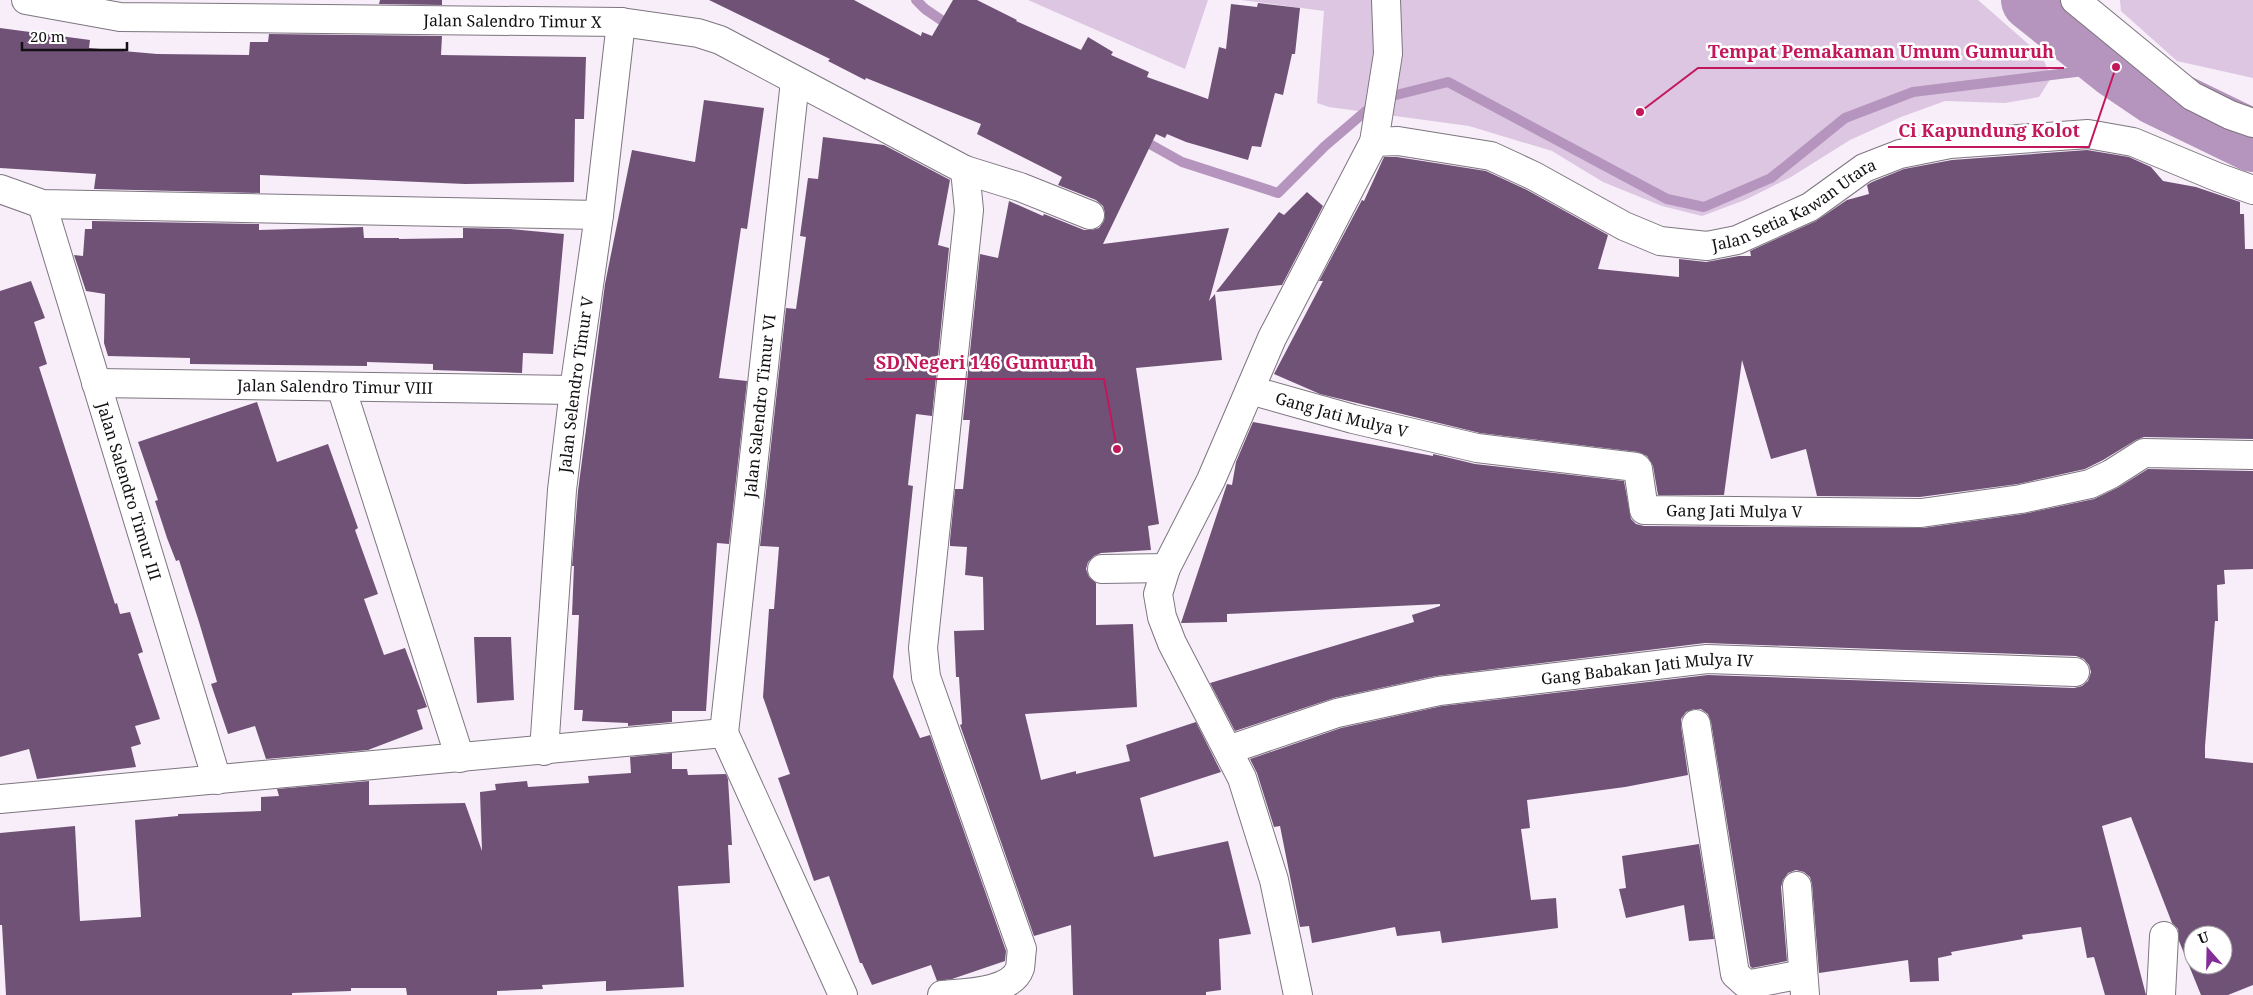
<svg xmlns="http://www.w3.org/2000/svg" width="2253" height="995" font-family="'Noto Serif',serif">
<style>
.green{fill:#dcc6e2}
.lines{fill:none;stroke-linecap:round;stroke-linejoin:round}
.stream{stroke:#b595bd;stroke-width:10}
.river{stroke:#b595bd;stroke-width:62}
.building{fill:#705277;fill-rule:evenodd}
.street-casing{stroke:#7d757f;stroke-width:30}
.street{stroke:#fff;stroke-width:28}
.labels{text-anchor:middle;dominant-baseline:central;stroke-width:5;stroke-linejoin:round;paint-order:stroke}
.street-label{font-size:16px;fill:#131014;stroke:#fff}
.leader{fill:none;stroke:#c2185b;stroke-width:2}
.callout-dot{fill:#c2185b;stroke:#fff;stroke-width:2}
.callout-label{font-size:18px;text-anchor:middle;font-weight:bold;fill:#c2185b;stroke:#fff;stroke-width:5;stroke-linejoin:round;paint-order:stroke}
</style>
<rect width="100%" height="100%" fill="#f7eef9"/>
<g class="green">
<polygon points="1028,0 1208,0 1185,69"/>
<polygon points="1241,0 1978,0 2042,56 2051,78 2039,97 2005,103 1945,101 1901,117 1850,140 1791,177 1745,200 1702,216 1662,206 1603,182 1552,151 1469,126 1329,107 1317,103 1324,11"/>
<polygon points="2120,0 2253,0 2253,78 2177,61 2121,11"/>
</g>
<g class="lines">
<g class="stream">
<polyline points="916,0 925,9 953,28"/>
<polyline points="1139,138 1182,162 1278,193 1325,146 1380,99 1448,82 1667,199 1704,207 1771,178 1845,118 1913,92 2116,67"/>
</g>
<polyline class="river" points="2032,0 2116,67 2156,94 2253,141"/>
</g>
<g class="building">
<polygon points="380,0 442,0 442,5 379,4"/>
<polygon points="709,0 854,0 921,36 922,32 932,36 953,0 977,0 1017,20 1016,21 1081,50 1088,37 1113,52 1111,55 1149,72 1147,77 1208,99 1219,47 1226,49 1231,4 1257,7 1258,3 1300,8 1295,54 1292,54 1283,95 1275,93 1261,147 1252,146 1248,160 1186,142 1167,134 1165,138 1156,134 1103,244 1229,228 1209,301 1215,294 1222,360 1136,368 1159,524 1148,526 1151,550 1101,553 1094,556 1088,562 1086,569 1089,577 1096,583 1096,625 1133,624 1137,707 1025,714 1041,780 1076,771 1076,774 1130,761 1126,745 1196,722 1221,772 1140,798 1154,857 1228,841 1251,934 1219,939 1221,990 1206,992 1206,995 1073,995 1071,925 1034,936 960,725 962,724 959,677 956,677 954,631 984,630 983,577 965,575 967,547 950,546 950,540 955,489 963,489 970,420 963,420 980,254 998,258 1009,201 1043,216 1044,214 1084,230 1092,230 1099,228 1104,221 1105,213 1103,206 1096,200 1058,185 1062,177 977,134 981,124 866,78 865,80 828,61 830,59"/>
<polygon points="0,28 90,40 89,48 157,54 249,55 250,42 268,42 269,34 442,36 441,55 586,57 584,119 575,119 574,182 465,184 260,175 260,193 94,189 96,174 0,168"/>
<polygon points="704,100 764,108 747,229 741,228 719,378 747,381 729,544 717,543 706,711 672,711 672,722 628,726 628,723 582,721 583,710 574,710 579,615 572,615 574,566 572,566 578,491 605,284 632,150 695,162"/>
<polygon points="823,137 884,145 950,180 938,245 949,248 932,416 916,414 908,485 913,486 893,677 920,738 930,735 1006,951 1005,961 952,979 937,981 931,965 872,985 862,963 860,963 829,876 814,881 778,778 790,774 763,697 769,609 774,609 779,547 760,546 786,308 796,309 806,237 800,236 808,178 818,179"/>
<polygon points="2087,150 2129,157 2151,167 2163,181 2196,187 2240,202 2240,214 2244,214 2245,249 2253,249 2253,439 2144,437 2136,440 2103,460 2085,469 2018,484 1920,497 1817,496 1806,449 1771,459 1742,360 1724,495 1658,495 1653,466 1647,456 1638,452 1480,433 1320,394 1274,374 1323,281 1319,281 1362,200 1364,201 1384,157 1397,157 1486,171 1527,190 1608,235 1598,269 1679,277 1679,259 1706,262 1739,256 1751,256 1750,251 1816,221 1847,200 1869,194 1867,185 1872,182 1904,169 1952,160"/>
<polygon points="1307,192 1323,206 1282,285 1216,292 1279,212 1284,215"/>
<polygon points="92,221 259,224 259,230 363,227 364,238 399,238 399,239 463,238 463,228 510,229 564,234 553,354 523,353 522,373 433,370 433,364 367,362 367,366 190,364 190,358 108,356 104,343 105,294 86,291 74,255 83,256 85,229 92,229"/>
<polygon points="31,281 45,318 34,322 47,364 39,367 115,604 117,603 120,614 130,612 143,652 138,654 160,719 135,726 141,744 131,747 136,767 37,779 29,749 0,757 0,291"/>
<polygon points="257,402 277,462 328,444 358,528 355,530 378,594 364,599 384,655 405,648 427,707 417,710 423,729 368,750 266,759 255,726 228,734 211,684 217,682 199,622 179,560 176,561 167,538 155,501 158,500 138,442"/>
<path d="M 1253,422 L 1433,456 L 1433,454 L 1475,464 L 1624,481 L 1631,519 L 1636,524 L 1644,526 L 1923,528 L 2023,514 L 2094,499 L 2119,487 L 2148,469 L 2253,471 L 2253,569 L 2224,570 L 2225,584 L 2217,585 L 2218,621 L 2215,621 L 2205,746 L 2205,758 L 2253,763 L 2253,985 L 2228,995 L 2201,995 L 2179,941 L 2178,929 L 2172,923 L 2131,817 L 2102,826 L 2146,995 L 2105,995 L 2094,957 L 2087,958 L 2081,927 L 2022,935 L 2023,939 L 1951,952 L 1952,955 L 1938,958 L 1939,981 L 1910,982 L 1908,960 L 1819,973 L 1812,884 L 1810,877 L 1804,872 L 1796,870 L 1788,873 L 1783,880 L 1781,887 L 1787,961 L 1752,968 L 1750,966 L 1711,722 L 1708,714 L 1701,709 L 1694,709 L 1686,712 L 1681,719 L 1681,726 L 1688,775 L 1625,787 L 1527,800 L 1530,828 L 1521,829 L 1531,900 L 1556,898 L 1558,928 L 1442,943 L 1440,931 L 1397,936 L 1395,927 L 1312,943 L 1309,926 L 1300,927 L 1280,826 L 1274,827 L 1257,773 L 1250,759 L 1341,728 L 1442,706 L 1708,675 L 2074,688 L 2082,686 L 2088,681 L 2091,672 L 2089,665 L 2084,659 L 2076,656 L 1705,643 L 1436,676 L 1334,698 L 1235,731 L 1210,683 L 1414,622 L 1412,615 L 1440,606 L 1440,604 L 1227,614 L 1227,622 L 1181,623 L 1227,484 L 1232,485 L 1236,462 ZM 2193,935 L 2223,935 L 2223,965 L 2193,965 Z"/>
<polygon points="474,637 511,637 514,700 477,703"/>
<polygon points="672,753 672,769 687,769 688,775 726,774 728,779 732,845 728,845 730,883 678,886 684,987 606,991 606,981 542,985 543,989 497,991 497,995 407,995 406,988 351,988 351,991 292,993 292,995 6,995 2,925 0,925 0,833 75,826 80,921 141,917 135,820 178,816 178,814 261,811 261,797 279,796 277,789 369,781 369,805 465,803 482,851 480,792 496,790 495,784 527,781 528,787 589,783 588,776 631,773 630,757"/>
<polygon points="1699,844 1714,939 1689,941 1684,905 1626,918 1619,889 1626,888 1622,856"/>
</g>
<g class="lines">
<g class="street-casing">
<g id="street">
<path id="s1" d="M 26,0 L 120,17 L 621,22 L 698,33 L 720,40 L 965,170 L 1020,187 L 1090,215"/>
<polyline points="2075,0 2192,96 2230,115 2253,123"/>
<path id="s2" d="M 1374,142 L 1398,141 L 1491,156 L 1534,176 L 1624,226 L 1660,241 L 1707,246 L 1737,240 L 1810,207 L 1864,168 L 1900,154 L 1950,144 L 2088,134 L 2133,142 L 2217,177 L 2253,190"/>
<polyline points="0,189 42,204 599,215"/>
<path id="s3" d="M 42,204 L 217,780"/>
<path id="s4" d="M 96,383 L 574,390"/>
<polyline points="341,387 460,758"/>
<path id="s5" d="M 1250,390 L 1353,419 L 1477,448 L 1636,467 L 1638,469 L 1644,510 L 1921,513 L 2021,499 L 2090,484 L 2111,474 L 2144,453 L 2253,455"/>
<polyline points="1102,569 1166,568"/>
<polyline points="1696,724 1735,974 1745,983 1751,984 1803,974"/>
<path id="s6" d="M 724,733 L 795,81"/>
<path id="s7" d="M 1228,750 L 1337,713 L 1439,691 L 1707,659 L 2075,672"/>
<path id="s8" d="M 544,751 L 562,490 L 574,390 L 599,215 L 621,22"/>
<polyline points="0,799 724,733 843,995"/>
<polyline points="1797,886 1805,995"/>
<path d="M 942,995 C 963,993 1012,993 1020,968 C 1021,962 1021,955 1022,949 L 926,677 L 923,648 L 969,210 L 965,170"/>
<polyline points="1298,995 1274,880 1242,778 1172,643 1162,617 1158,594 1166,568 1211,480 1272,338 1374,142 1388,54 1386,0"/>
<polyline points="2161,995 2164,936"/>
</g>
</g>
<use href="#street" class="street"/>
</g>
<g class="labels">
<g class="street-label">
<text stroke="none"><textPath href="#s1" startOffset="488">Jalan Salendro Timur X</textPath></text>
<text stroke="none"><textPath href="#s2" startOffset="452">Jalan Setia Kawan Utara</textPath></text>
<text stroke="none"><textPath href="#s8" startOffset="368">Jalan Selendro Timur V</textPath></text>
<text stroke="none"><textPath href="#s4" startOffset="239">Jalan Salendro Timur VIII</textPath></text>
<text stroke="none"><textPath href="#s6" startOffset="329">Jalan Salendro Timur VI</textPath></text>
<text stroke="none"><textPath href="#s5" startOffset="95">Gang Jati Mulya V</textPath></text>
<text stroke="none"><textPath href="#s3" startOffset="300">Jalan Salendro Timur III</textPath></text>
<text stroke="none"><textPath href="#s5" startOffset="529">Gang Jati Mulya V</textPath></text>
<text stroke="none"><textPath href="#s7" startOffset="429">Gang Babakan Jati Mulya IV</textPath></text>
</g>
</g>
<path class="leader" d="M1640 112L1698 68H2064M2116 67L2089 147H1888M1117 449L1104 379H865"/>
<g class="callout-dot">
<circle cx="1640" cy="112" r="5"/>
<circle cx="2116" cy="67" r="5"/>
<circle cx="1117" cy="449" r="5"/>
</g>
<g class="callout-label">
<text x="1881" y="58">Tempat Pemakaman Umum Gumuruh</text>
<text x="1989" y="137">Ci Kapundung Kolot</text>
<text x="985" y="369">SD Negeri 146 Gumuruh</text>
</g>
<g transform="translate(2208 950) rotate(340)"><circle r="24" fill="#ffffff" stroke="#a19fa1"/>
<path d="M0-4L9 19L0 12L-9 19Z" fill="#842c98"/>
<text y="-8" font-size="14" font-weight="bold" text-anchor="middle" fill="#131014">U</text>
</g>
<path d="M22 42v8h105v-8" fill="none" stroke="#131014" stroke-width="2.5"/>
<text x="30" y="42" font-size="15" fill="#131014" stroke="#ffffff" stroke-width="4" paint-order="stroke">20 m</text>
</svg>
